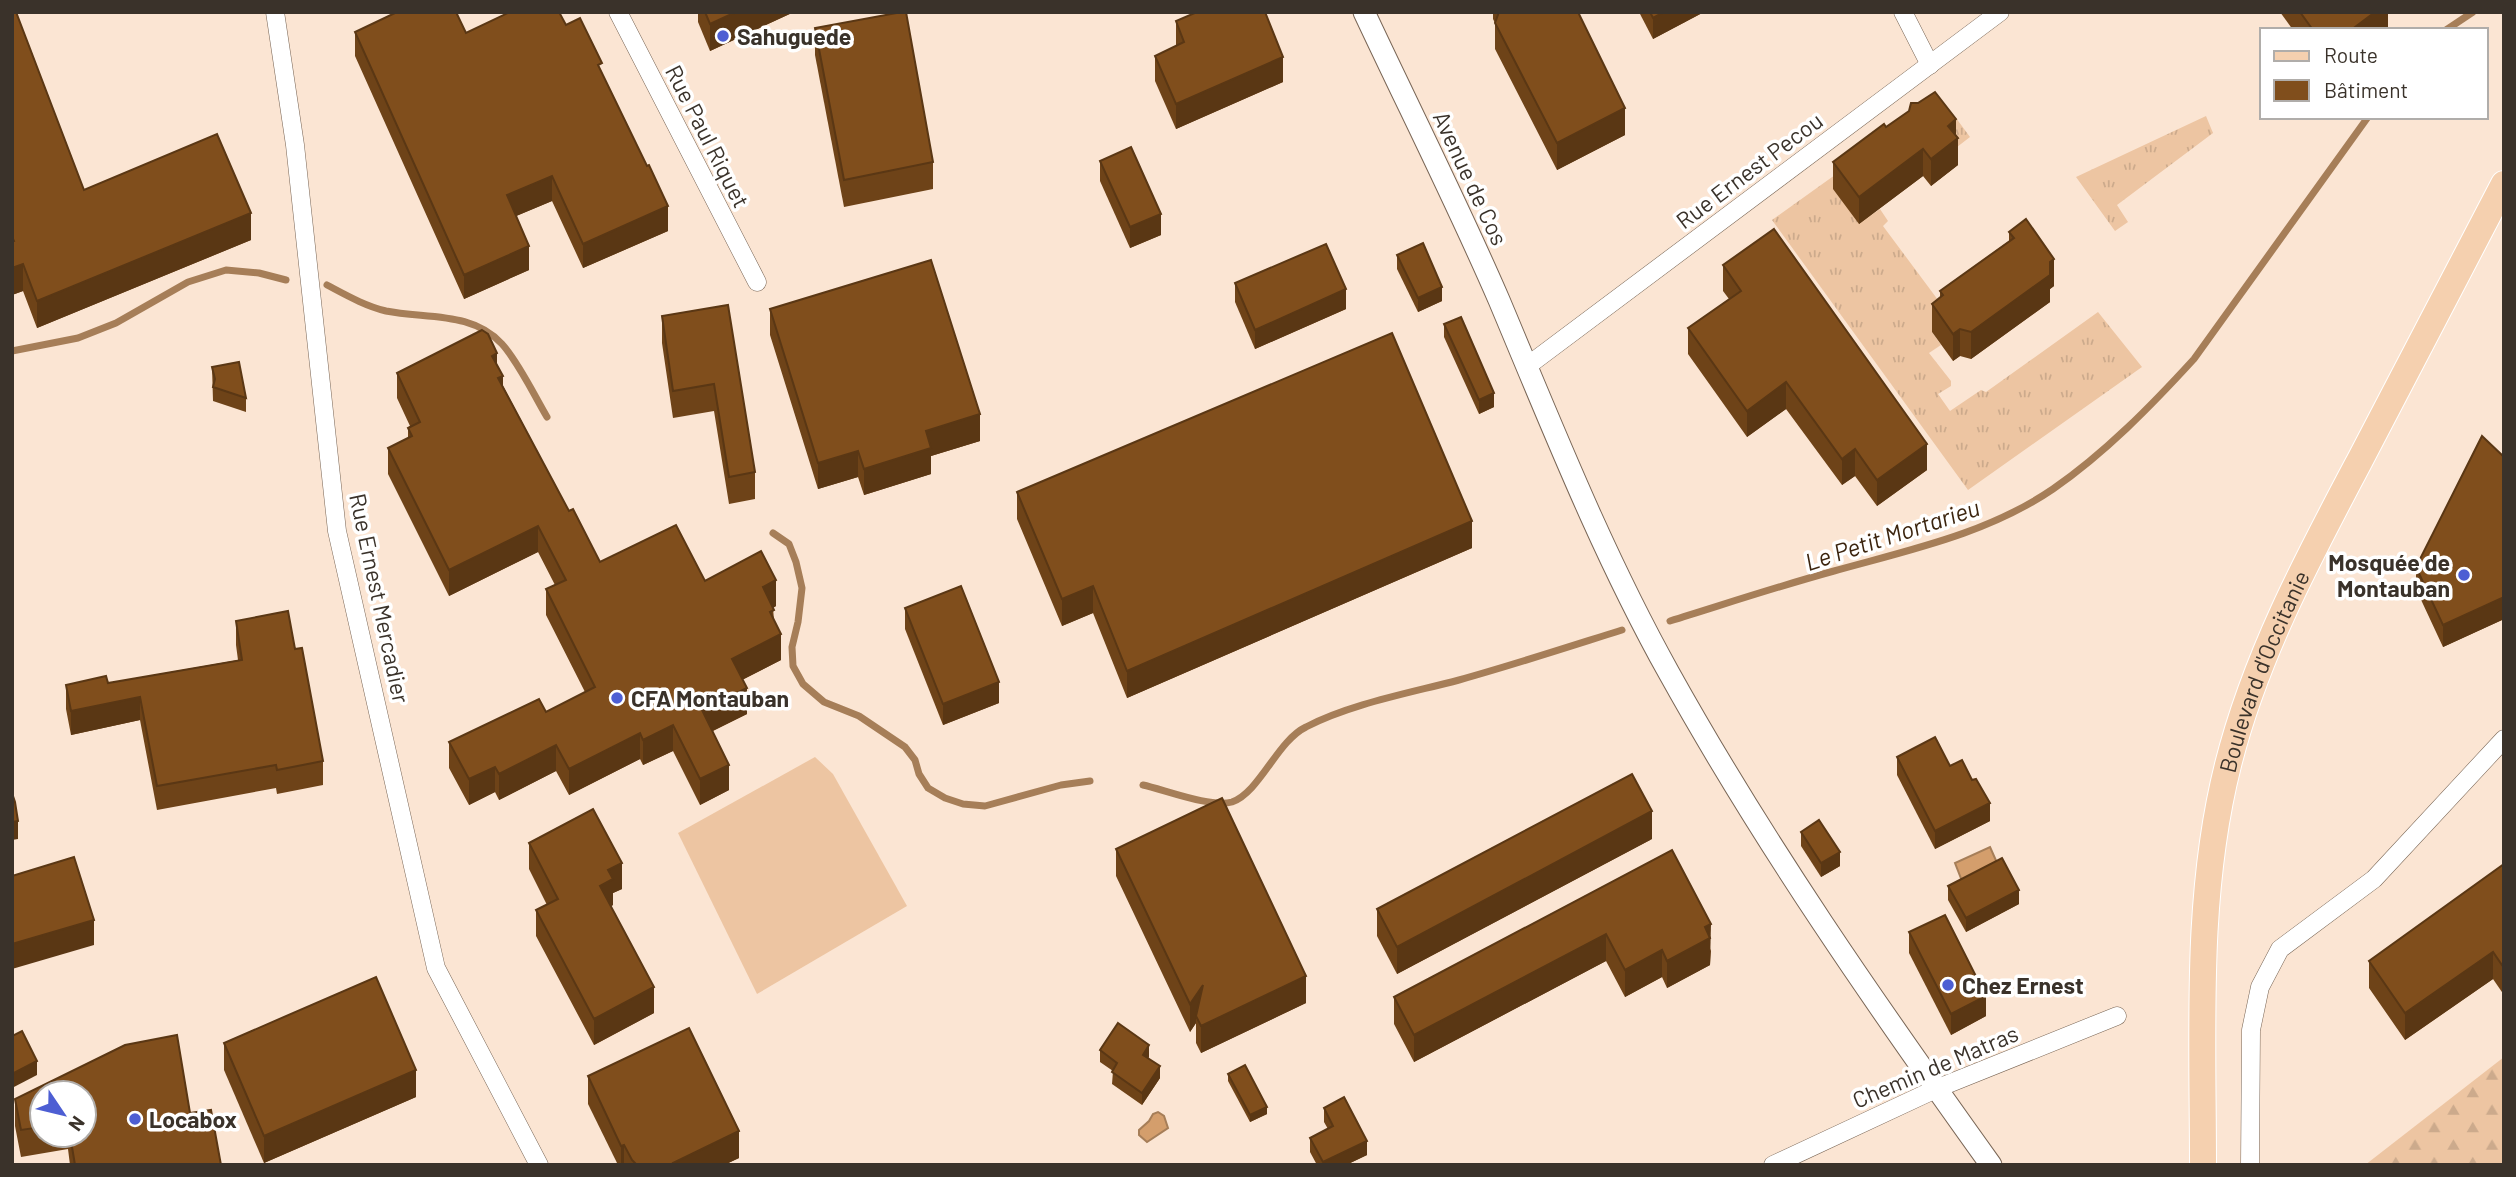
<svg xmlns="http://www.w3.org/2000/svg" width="2516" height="1177" font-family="Barlow,sans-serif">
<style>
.grass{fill:url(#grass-tufts)}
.forest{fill:url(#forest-firs)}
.pitch{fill:#edc5a2}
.water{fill:#d49e6c;stroke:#a67e58;stroke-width:2}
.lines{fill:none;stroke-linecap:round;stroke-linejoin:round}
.stream{stroke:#a67e58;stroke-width:7}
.minor-casing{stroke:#786555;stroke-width:19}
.tertiary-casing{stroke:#786555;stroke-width:23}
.primary-casing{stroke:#fff;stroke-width:28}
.minor{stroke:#fff;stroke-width:18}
.tertiary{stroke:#fff;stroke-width:21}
.primary{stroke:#f5d0af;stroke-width:26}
.wall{fill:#6e4318;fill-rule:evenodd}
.shaded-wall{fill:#5a3714}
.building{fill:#804e1c;stroke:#5a3714;stroke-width:2}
.poi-dot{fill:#4d5ed3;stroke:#fff;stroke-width:2.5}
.labels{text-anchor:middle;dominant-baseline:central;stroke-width:7;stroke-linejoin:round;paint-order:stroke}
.poi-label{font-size:23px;font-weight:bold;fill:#3a322a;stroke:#fff;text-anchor:start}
.street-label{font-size:23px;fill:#3a322a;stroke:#fff}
.water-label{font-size:24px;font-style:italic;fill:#3b240e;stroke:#fff}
</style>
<defs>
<pattern id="grass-tufts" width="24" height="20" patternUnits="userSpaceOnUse" patternTransform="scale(1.75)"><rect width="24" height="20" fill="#edc5a2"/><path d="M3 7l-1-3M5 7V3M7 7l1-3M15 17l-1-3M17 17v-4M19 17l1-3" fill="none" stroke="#ccaa8c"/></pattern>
<pattern id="forest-firs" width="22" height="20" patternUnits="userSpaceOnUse" patternTransform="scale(1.75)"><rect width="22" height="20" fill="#edc5a2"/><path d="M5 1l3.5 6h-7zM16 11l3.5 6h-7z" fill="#ccaa8c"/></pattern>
</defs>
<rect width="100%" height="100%" fill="#fbe5d3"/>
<g class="grass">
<polygon points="1923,112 1956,118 1970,137 1859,223 1880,209 1888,221 1883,226 1941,304 1932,332 1941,345 1929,353 1951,381 1951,386 1938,394 1950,411 1981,390 1986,392 2098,312 2142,367 1968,490 1772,220"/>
<polygon points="2206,116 2213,133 2117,205 2128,222 2115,231 2076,177"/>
</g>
<polygon class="forest" points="2504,1057 2504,1165 2365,1165"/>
<polygon class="pitch" points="815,757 833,774 907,906 757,994 678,833"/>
<g class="water">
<polygon points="1990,847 1998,865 1962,881 1955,863"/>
<polygon points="1158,1112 1164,1116 1168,1128 1147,1142 1139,1135 1139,1130 1149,1121 1153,1114"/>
</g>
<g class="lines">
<g class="stream">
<polyline points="2446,30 2473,12"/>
<path d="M 327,285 C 346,295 365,306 386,311 C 426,319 472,311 502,344 C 519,363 534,395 547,417"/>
<polyline points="12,351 78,338 116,323 188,282 226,270 259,273 286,280"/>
<polyline points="773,533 789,544 796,562 802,588 798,622 792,647 793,666 803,684 824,702 859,716 905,747 915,760 919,774 928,788 945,798 963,804 985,806 1061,785 1090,781"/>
<path d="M 1670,621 C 1725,604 1779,586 1834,571 C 1909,550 1987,534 2053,489 C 2105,453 2151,406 2194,359 L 2368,117"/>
<path d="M 1143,785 C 1165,790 1211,808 1232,802 C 1260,792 1277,741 1306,727 C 1350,704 1410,693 1459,680 C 1513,665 1568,647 1622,630"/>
</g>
<g class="minor-casing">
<g id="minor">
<polyline points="275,12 295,145 337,531 436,968 539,1165"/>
<polyline points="618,12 757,282"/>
<polyline points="1903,12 1930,65"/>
<polyline points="1526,367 2000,12"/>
<polyline points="1773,1165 1938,1088 2117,1016"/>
<polyline points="2250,1165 2251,1030 2260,987 2280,949 2374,879 2504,739"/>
</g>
</g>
<g class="tertiary-casing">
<path id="tertiary" d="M 1364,12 C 1409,108 1457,203 1499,300 C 1552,426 1602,553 1669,673 C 1764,844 1877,1006 1991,1165"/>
</g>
<g class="primary-casing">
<g id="primary">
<path id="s1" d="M 2203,1165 C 2203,1032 2195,895 2228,765 C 2255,657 2308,558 2360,460 C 2408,368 2456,276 2504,184"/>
</g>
</g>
<use href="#minor" class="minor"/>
<use href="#tertiary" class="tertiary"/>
<use href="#primary" class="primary"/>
</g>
<g class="wall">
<polygon points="12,12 84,190 251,240 37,328 23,291 12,295"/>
<polygon points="698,12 794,12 710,51 698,22"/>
<polygon points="1493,12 1578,12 1625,135 1557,170 1495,49 1495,23 1493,19"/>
<polygon points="1639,12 1704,12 1653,39"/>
<polygon points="2280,12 2388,12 2388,30 2293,30"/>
<polygon points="1176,21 1283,82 1176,129 1155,81 1155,56 1176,46"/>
<polygon points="566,25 602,74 668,231 583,268 552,201 516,216 529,270 464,299 355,56 355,32 466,33"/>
<polygon points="815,28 933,162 933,189 844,207 815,55"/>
<polygon points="1886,127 1956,136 1958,165 1931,186 1923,176 1859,224 1833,189 1833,162"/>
<polygon points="1100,161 1161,235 1130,248 1100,181"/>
<polygon points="2009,232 2054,259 2054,286 2050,289 2050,302 1971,359 1960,356 1953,361 1932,332 1932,304 1940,298 1940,291 2009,241"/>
<polygon points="1397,255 1442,301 1418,312 1397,269"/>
<polygon points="1723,265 1927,470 1877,506 1855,476 1842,485 1786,409 1747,437 1688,354 1688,328 1729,299 1723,291"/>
<polygon points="1235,283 1346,309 1255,349 1235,302"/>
<polygon points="728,305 755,472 755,499 729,504 714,411 673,418 662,343 662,316"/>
<polygon points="770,309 980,441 931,456 931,474 864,495 858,477 818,489 770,335"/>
<polygon points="1444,324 1494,407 1479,414 1444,337"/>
<polygon points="497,366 503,386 569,511 600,562 705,581 776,606 773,608 774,620 781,660 742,680 747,714 713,731 729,790 700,805 673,751 643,765 640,759 569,795 556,771 499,800 495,792 469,805 449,768 449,742 546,712 585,692 546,615 546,589 555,585 538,552 449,596 388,474 388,448 408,438 408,428 410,426 397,398 397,373"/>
<polygon points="212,367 246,398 246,412 213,401"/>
<polygon points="2504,457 2504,622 2502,620 2443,647 2416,589 2416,567"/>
<polygon points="1017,492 1472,548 1127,698 1093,613 1062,626 1017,519"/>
<polygon points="905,608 999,703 943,725 905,629"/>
<polygon points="236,621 295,649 323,761 323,785 277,794 276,788 157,810 140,720 71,735 66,709 66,685 108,683 238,660 236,645"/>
<polygon points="1897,757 1950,766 1990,821 1935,849 1897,775"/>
<polygon points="1801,832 1840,866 1821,877 1801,846"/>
<polygon points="1652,839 1397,974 1377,936 1377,909"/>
<polygon points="529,843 622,889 613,893 613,905 611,906 654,1013 594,1045 536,936 536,910 547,905 529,869"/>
<polygon points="1116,849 1306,1003 1201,1053 1196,1043 1196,1023 1190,1032 1116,876"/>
<polygon points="1672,850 1711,951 1710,965 1667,988 1662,977 1625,997 1606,961 1414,1062 1394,1024 1394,997"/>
<polygon points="2504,864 2504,995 2493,979 2405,1040 2369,988 2369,961"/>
<polygon points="1948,886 2019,904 1966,932 1948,900"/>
<polygon points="1909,932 1986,1016 1951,1035 1909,953"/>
<path d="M 177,1035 L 190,1113 L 211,1110 L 221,1165 L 70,1165 L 68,1149 L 21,1157 L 15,1126 L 15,1099 L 125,1045 ZM 42,1093 L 84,1093 L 84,1135 L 42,1135 Z"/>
<polygon points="224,1043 416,1097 264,1163 224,1070"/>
<polygon points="1100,1050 1149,1057 1148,1058 1160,1078 1142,1105 1112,1084 1113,1071 1100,1062"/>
<polygon points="1228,1074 1267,1114 1250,1122 1228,1081"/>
<polygon points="588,1076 739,1158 724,1165 618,1165 588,1104"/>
<polygon points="1324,1108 1367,1155 1346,1165 1317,1165 1310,1152 1310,1138 1328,1129 1324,1122"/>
</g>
<g class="shaded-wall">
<polygon points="736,12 794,12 710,51 710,24"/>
<polygon points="1664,12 1704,12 1653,39 1653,18"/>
<polygon points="2375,12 2388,12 2388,30 2351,30"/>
<polygon points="1283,57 1283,82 1176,129 1176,104"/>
<polygon points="1625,108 1625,135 1557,170 1557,143"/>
<polygon points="1956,119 1956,140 1958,138 1958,165 1931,186 1931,159 1948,126"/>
<polygon points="1923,149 1923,176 1859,224 1859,197"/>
<polygon points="552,176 552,201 507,220 507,195"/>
<polygon points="668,206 668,231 583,268 583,244"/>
<polygon points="251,213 251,240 37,328 37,301"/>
<polygon points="1161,214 1161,235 1130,248 1130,227"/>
<polygon points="529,246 529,270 464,299 464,275"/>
<polygon points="2054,259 2054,286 2050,289 2050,262"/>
<polygon points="23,264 23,291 12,295 12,268"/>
<polygon points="2050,275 2050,302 1971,359 1971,332"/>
<polygon points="1442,287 1442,301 1418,312 1418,298"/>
<polygon points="1346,289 1346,309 1255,349 1255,330"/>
<polygon points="1960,329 1960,356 1953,361 1953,334"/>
<polygon points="497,353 497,379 492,356"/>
<polygon points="503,376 503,402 498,378"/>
<polygon points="1786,382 1786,409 1747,437 1747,411"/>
<polygon points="1494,393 1494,407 1479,414 1479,400"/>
<polygon points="980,414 980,441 931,456 931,474 864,495 864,469 926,431"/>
<polygon points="1927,444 1927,470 1877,506 1877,480"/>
<polygon points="1855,449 1855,476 1842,485 1842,459"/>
<polygon points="858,451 858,477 818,489 818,463"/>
<polygon points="1472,521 1472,548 1127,698 1127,671"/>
<polygon points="538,526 538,552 449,596 449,570"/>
<polygon points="776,580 776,606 763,613 763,587"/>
<polygon points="1093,586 1093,613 1062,626 1062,599"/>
<polygon points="2502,598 2502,620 2443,647 2443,625"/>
<polygon points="781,634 781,660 732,685 732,659"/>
<polygon points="999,682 999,703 943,725 943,704"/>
<polygon points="747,688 747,714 702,736 702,710"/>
<polygon points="140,697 140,720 71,735 71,711"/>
<polygon points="673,725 673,751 643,765 643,740"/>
<polygon points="640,733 640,759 569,795 569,769"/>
<polygon points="556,745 556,771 499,800 499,774"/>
<polygon points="729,765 729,790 700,805 700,779"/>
<polygon points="495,767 495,792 469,805 469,779"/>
<polygon points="1990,803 1990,821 1935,849 1935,831"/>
<polygon points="1652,811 1652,839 1397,974 1397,947"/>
<polygon points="18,821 18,839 12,840 12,822"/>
<polygon points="1840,852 1840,866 1821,877 1821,863"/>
<polygon points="622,863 622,889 613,893 613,905 600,912 600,886 608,870"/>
<polygon points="2019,890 2019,904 1966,932 1966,918"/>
<polygon points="94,920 94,945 12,969 12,944"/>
<polygon points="1711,924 1710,965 1667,988 1667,961 1705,927"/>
<polygon points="1606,934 1606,961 1414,1062 1414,1035"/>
<polygon points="1662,950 1662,977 1625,997 1625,970"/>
<polygon points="2493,952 2493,979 2405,1040 2405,1013"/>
<polygon points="1306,976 1306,1003 1201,1053 1201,1026"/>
<polygon points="1203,985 1196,1016 1196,1023 1190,1032 1190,1004"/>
<polygon points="654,987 654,1013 594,1045 594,1019"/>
<polygon points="1986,996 1986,1016 1951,1035 1951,1014"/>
<polygon points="1149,1045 1149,1057 1143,1067 1143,1055"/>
<polygon points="37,1061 37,1075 12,1088 12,1074"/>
<polygon points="1160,1066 1160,1078 1142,1105 1142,1093"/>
<polygon points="416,1070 416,1097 264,1163 264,1136"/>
<polygon points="1267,1107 1267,1114 1250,1122 1250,1115"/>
<polygon points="739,1131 739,1158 724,1165 673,1165 673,1163"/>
<polygon points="1367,1141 1367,1155 1346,1165 1323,1165 1323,1162"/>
<polygon points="624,1145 624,1165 621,1165 621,1146"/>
</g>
<g class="building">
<polygon points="12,12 16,12 84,190 217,134 251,213 37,301 23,264 12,268 12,242 14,241 12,237"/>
<polygon points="397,12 456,12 466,33 510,12 559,12 566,25 580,18 602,63 598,65 647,166 649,165 668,206 583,244 552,176 507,195 529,246 464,275 355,32"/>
<polygon points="705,12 736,12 710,24"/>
<polygon points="902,12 906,12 933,162 844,180 815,28"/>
<polygon points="1197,12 1265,12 1283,57 1176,104 1155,56 1184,42 1176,21"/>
<polygon points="1499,12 1578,12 1625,108 1557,143 1495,23"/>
<polygon points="1650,12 1664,12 1653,18"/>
<polygon points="2300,12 2375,12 2351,30 2313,30"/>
<polygon points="1935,92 1956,119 1948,126 1958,138 1931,159 1923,149 1859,197 1833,162 1884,124 1886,127 1909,111 1911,103 1918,103"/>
<polygon points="1131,147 1161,214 1130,227 1100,161"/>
<polygon points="2026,219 2054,259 2050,262 2050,275 1971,332 1960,329 1953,334 1932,304 1943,295 1940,291 2014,238 2009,232"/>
<polygon points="1774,229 1927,444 1877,480 1855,449 1842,459 1786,382 1747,411 1688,328 1741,291 1723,265"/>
<polygon points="1423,243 1442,287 1418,298 1397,255"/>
<polygon points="1326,244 1346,289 1255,330 1235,283"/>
<polygon points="931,260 980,414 926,431 931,448 864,469 858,451 818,463 770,309"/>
<polygon points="728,305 755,472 729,477 714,384 673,391 662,316"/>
<polygon points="1461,317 1494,393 1479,400 1444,324"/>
<polygon points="482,330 488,334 497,353 492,356 503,376 498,378 569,511 573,509 600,562 676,525 705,581 761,551 776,580 763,587 774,610 770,612 781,634 732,659 747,688 702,710 729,765 700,779 673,725 643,740 640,733 569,769 556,745 499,774 495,767 469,779 449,742 539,699 546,712 595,687 546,589 566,580 538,526 449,570 388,448 412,436 408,428 420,422 397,373"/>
<polygon points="1392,333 1472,521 1127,671 1093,586 1062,599 1017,492"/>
<polygon points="239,362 246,398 213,387 215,379 212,367"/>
<polygon points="2482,436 2504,457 2504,600 2502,598 2443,625 2416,567"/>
<polygon points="961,586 999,682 943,704 905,608"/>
<polygon points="288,611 295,649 302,648 323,761 277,770 276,765 157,786 140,697 71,711 66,685 106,676 108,683 242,660 236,621"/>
<polygon points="1935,737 1950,766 1962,760 1972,780 1976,779 1990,803 1935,831 1897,757"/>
<polygon points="1632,774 1652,811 1397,947 1377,909"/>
<polygon points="12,793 15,802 18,821 12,822"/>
<polygon points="1222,798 1306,976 1201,1026 1196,1016 1203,985 1190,1004 1116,849"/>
<polygon points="593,809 622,863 608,870 613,879 600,886 654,987 594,1019 536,910 558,899 529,843"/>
<polygon points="1819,820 1840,852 1821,863 1801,832"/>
<polygon points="1672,850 1711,924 1705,927 1710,938 1667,961 1662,950 1625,970 1606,934 1414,1035 1394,997"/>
<polygon points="74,857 94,920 12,944 12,876"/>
<polygon points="2002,858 2019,890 1966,918 1948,886"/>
<polygon points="2504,864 2504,968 2493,952 2405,1013 2369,961"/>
<polygon points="1945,915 1986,996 1951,1014 1909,932"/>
<polygon points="376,977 416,1070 264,1136 224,1043"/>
<polygon points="1118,1023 1149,1045 1143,1055 1160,1066 1142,1093 1112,1072 1117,1063 1100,1050"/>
<polygon points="689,1028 739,1131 673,1163 674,1165 637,1165 632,1160 624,1145 621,1146 588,1076"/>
<polygon points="22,1031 37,1061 12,1074 12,1036"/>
<polygon points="177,1035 190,1113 211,1110 221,1165 75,1165 70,1135 84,1135 84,1093 42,1093 42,1127 21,1130 15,1099 125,1045"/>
<polygon points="1245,1065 1267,1107 1250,1115 1228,1074"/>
<polygon points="1344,1097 1367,1141 1323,1162 1310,1138 1333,1126 1324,1108"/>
</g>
<g class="poi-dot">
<circle cx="723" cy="36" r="7"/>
<circle cx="2464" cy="575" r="7"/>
<circle cx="617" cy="698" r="7"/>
<circle cx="1948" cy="985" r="7"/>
<circle cx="135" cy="1119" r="7"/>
</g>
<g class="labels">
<g class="poi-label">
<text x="737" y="36">Sahuguede</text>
<text x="2450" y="562" text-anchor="end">Mosquée de<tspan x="2450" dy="26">Montauban</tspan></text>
<text x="631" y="698">CFA Montauban</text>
<text x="1962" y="985">Chez Ernest</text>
<text x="149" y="1119">Locabox</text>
</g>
<g class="street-label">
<text transform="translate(708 136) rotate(63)">Rue Paul Riquet</text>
<text transform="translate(1749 170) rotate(-37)">Rue Ernest Pecou</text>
<text transform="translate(1471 178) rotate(65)">Avenue de Cos</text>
<text transform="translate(380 598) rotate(78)">Rue Ernest Mercadier</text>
<text stroke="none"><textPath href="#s1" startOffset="502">Boulevard d'Occitanie</textPath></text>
<text transform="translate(1935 1066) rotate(-23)">Chemin de Matras</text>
</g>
<g class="water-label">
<text transform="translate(1892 534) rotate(-18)">Le Petit Mortarieu</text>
</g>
</g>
<rect width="2516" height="1177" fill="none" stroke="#3a322a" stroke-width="28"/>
<rect x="2260" y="28" width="228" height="91" fill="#ffffff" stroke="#b0adaa" stroke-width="2"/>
<rect x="2274" y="51" width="35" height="10" fill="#f5d0af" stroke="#b0adaa" stroke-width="2"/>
<text x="2324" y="63" font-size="21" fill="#3a322a">Route</text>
<rect x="2274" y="80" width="35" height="21" fill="#804e1c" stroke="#b0adaa" stroke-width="2"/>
<text x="2324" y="98" font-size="21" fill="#3a322a">Bâtiment</text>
<g transform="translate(63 1114) rotate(125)"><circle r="33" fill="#ffffff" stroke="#b0adaa" stroke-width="2"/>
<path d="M0-5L12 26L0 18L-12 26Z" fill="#4d5ed3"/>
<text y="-10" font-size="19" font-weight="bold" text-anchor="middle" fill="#3a322a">N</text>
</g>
</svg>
